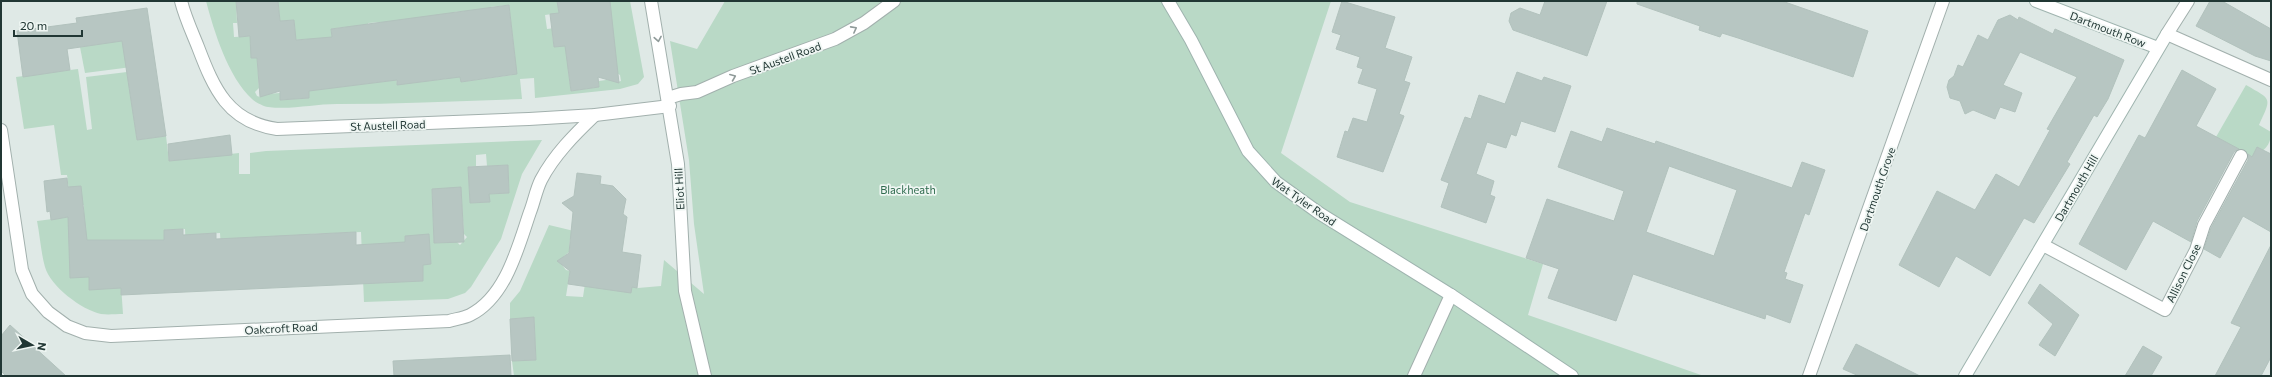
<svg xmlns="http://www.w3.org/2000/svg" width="2272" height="377" font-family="Commissioner,sans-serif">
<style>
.green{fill:#b9d9c6;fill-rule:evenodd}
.building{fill:#b7c6c2;stroke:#b2c2bd;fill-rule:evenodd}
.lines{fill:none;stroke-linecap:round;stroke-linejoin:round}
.street-casing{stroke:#a2b0ad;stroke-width:14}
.secondary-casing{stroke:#9fb4af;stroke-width:14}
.street{stroke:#fff;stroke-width:12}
.secondary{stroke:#fff;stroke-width:12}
.oneway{stroke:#909b9a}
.labels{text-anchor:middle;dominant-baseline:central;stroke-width:3.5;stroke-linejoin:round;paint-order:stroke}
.street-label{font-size:11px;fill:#213734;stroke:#eff6f3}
.park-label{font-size:11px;fill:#2f6b4e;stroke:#eff6f3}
</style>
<rect width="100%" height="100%" fill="#dfe9e6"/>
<g class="green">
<path d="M 206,1 L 236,1 L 237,23 L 233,23 L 234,37 L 295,34 L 294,20 L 280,21 L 278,1 L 557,1 L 559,13 L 545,15 L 547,29 L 605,22 L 598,1 L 630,1 L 644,77 L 638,84 L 620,89 L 535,98 L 534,78 L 520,79 L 522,99 C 460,101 399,104 337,104 C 314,104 291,110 268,107 C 263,106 255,102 252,99 C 228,77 214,31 206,1 ZM 509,5 L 515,57 L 510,58 L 512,75 L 461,82 L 454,12 L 465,11 L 468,31 L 493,28 L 490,7 ZM 381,22 L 388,81 L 338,87 L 331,29 L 344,27 L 369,39 L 368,23 ZM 552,33 L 620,75 L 621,81 L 617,82 L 613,79 L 599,81 L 599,87 L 571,91 L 568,69 L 570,45 L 554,47 ZM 307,39 L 309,98 L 281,100 L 280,93 L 265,94 L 260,97 L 257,96 L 255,92 L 259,88 L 257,58 L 250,43 ZM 444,62 L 446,79 L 397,84 L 395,68 Z"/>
<polygon points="725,1 1331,1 1281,153 1350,202 1543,264 1528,315 1704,376 514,376 512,361 536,360 534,318 510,319 510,303 520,291 549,225 574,231 573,239 570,239 569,252 563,257 562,265 566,270 570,271 566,296 583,297 586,277 638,288 661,286 664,260 704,294 694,224 689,160 670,41 697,49"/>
<polygon points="151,36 155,64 85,73 80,47"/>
<path d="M 78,69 L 87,130 L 92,129 L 86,77 L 127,72 L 137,140 L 166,136 L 169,161 L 239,153 L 239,174 L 250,174 L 250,153 L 266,151 L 542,140 L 522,174 L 501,239 L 471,287 L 465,293 L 448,299 L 364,302 L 361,232 L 310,234 L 221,250 L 220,233 L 200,234 L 186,251 L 185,229 L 164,230 L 164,242 L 151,240 L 118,241 L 123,314 C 116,314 108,315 101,314 C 82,310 50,286 45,267 C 41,253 40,236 37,221 L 84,215 L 84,205 L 74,206 L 69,191 L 67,175 L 61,175 L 54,125 L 24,129 L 16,77 ZM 486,154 L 487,166 L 508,165 L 509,193 L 489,194 L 489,202 L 470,203 L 468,167 L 476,166 L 476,155 ZM 432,189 L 461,192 L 464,234 L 467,237 L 460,245 L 457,242 L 434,243 Z"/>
<path d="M 2246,85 C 2272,100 2272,97 2259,125 L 2271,132 C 2271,146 2264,151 2252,157 L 2216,137 Z"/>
</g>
<g class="building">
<polygon points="236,1 278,1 280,21 294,20 296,40 332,37 331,29 509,5 517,74 461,82 460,77 397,85 397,80 309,91 309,98 280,100 280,91 260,97 257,58 251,58 250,36 239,37"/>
<polygon points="557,1 610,1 619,83 598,77 599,87 571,91 565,46 554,47 550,14 559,13"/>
<polygon points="1342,1 1395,17 1385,48 1412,57 1404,81 1410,83 1399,114 1404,116 1383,172 1337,157 1345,131 1348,132 1353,118 1367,122 1377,89 1358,83 1363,69 1357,67 1360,57 1336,49 1341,35 1332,32"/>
<polygon points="1545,1 1607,1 1587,56 1513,30 1509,21 1511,13 1520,8 1540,15"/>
<polygon points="1637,1 1782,1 1868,31 1853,77 1738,38 1722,33 1720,37 1699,30 1700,26 1637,4"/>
<polygon points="2210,1 2222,1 2271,29 2271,61 2255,56 2196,26"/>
<polygon points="147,8 166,136 137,140 122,41 67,49 70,70 23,77 17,31 77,23 76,18"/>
<polygon points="2010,15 2018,20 2019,17 2053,34 2055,29 2124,60 2108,99 2097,117 2094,115 2067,162 2070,164 2034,223 2024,218 1990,276 1956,256 1939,287 1899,265 1937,191 1975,210 1996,174 2019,187 2050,130 2047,129 2077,77 2020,52 2003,85 2022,93 2015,112 2000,107 1995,119 1973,110 1965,114 1960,101 1950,98 1947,87 1949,80 1954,76 1958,65 1963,67 1978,35 1988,40 1998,20"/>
<polygon points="2182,70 2216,89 2196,126 2239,149 2234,152 2197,221 2191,242 2153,221 2126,270 2079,244 2139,135 2145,138"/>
<polygon points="1517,72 1542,81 1544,77 1571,86 1555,132 1521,121 1516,136 1511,134 1506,148 1487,142 1476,174 1494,181 1490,195 1495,197 1486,223 1441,207 1449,183 1441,180 1465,117 1471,119 1479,95 1505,104"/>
<path d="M 1607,128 L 1655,144 L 1656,141 L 1792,188 L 1802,162 L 1825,170 L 1809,215 L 1805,213 L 1784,272 L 1787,273 L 1785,279 L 1803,285 L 1790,323 L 1766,314 L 1765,319 L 1633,274 L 1616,321 L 1548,298 L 1559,269 L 1526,258 L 1547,199 L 1614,221 L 1624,191 L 1558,167 L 1571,131 L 1602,142 ZM 1669,166 L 1737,190 L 1714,256 L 1646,232 Z"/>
<polygon points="230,135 232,155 169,161 168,144"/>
<polygon points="2257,147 2271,154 2271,232 2243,216 2220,258 2204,249 2211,228 2248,160 2248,154 2252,157"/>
<polygon points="508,165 509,193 489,194 490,202 470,203 468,167"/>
<polygon points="577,173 601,176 600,184 613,186 626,199 623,214 627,217 622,252 641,255 637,288 632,287 631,293 568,284 570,271 557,261 569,253 573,212 562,203 574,196"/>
<polygon points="67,178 68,187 81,186 87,240 164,240 164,230 183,229 183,235 216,233 216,239 356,232 356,245 405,242 405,236 429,234 431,264 423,265 423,281 121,295 121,288 89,290 89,277 70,278 68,217 51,220 50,211 47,212 44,181"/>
<polygon points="461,187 464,242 434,243 432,189"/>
<polygon points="2271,245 2271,357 2261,376 2215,376 2241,327 2231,323"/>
<polygon points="2040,284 2079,315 2055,356 2039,345 2053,324 2028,303"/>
<polygon points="534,317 536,360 512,361 510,319"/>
<polygon points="10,325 66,376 6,376 1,371 1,336"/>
<polygon points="1856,344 1920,376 1859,376 1843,369"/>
<polygon points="2143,346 2162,357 2151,376 2125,376"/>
<polygon points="510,355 511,376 394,376 393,361"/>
</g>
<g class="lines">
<g class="street-casing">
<g id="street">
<path d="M 181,1 C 185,17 192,32 198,47 C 214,89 228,122 277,129 L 529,119 L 595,115 L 670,106"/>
<polyline points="651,1 678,164 685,291 705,376"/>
<polyline points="2188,1 2167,34 2271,80"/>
<polyline points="668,98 681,94 697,92 733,76 835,39 864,23 894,1"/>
<path d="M 1,130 L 22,270 L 32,294 L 48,312 L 67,326 L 85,333 L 111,336 L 449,321 C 456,319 464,318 470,315 C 506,297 518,247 530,212 C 534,202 536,190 541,180 C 554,155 575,134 595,115"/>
<polyline points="2043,245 2165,310 2196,250 2204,225 2241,156"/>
<polyline points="1414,376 1451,295"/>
<polyline points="1809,376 1943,1"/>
</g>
</g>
<g class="secondary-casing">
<g id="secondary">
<polyline points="1168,1 1191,40 1248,151 1276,182 1319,213 1451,295 1572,376"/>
<polyline points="2036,1 2158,48"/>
<polyline points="1965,376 2167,34"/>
</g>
</g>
<use href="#street" class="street"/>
<use href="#secondary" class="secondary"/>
</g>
<defs><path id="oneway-chevron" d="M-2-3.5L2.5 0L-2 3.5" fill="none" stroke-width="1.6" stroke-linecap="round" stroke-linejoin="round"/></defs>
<g class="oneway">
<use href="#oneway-chevron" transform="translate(854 29) rotate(-28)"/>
<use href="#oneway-chevron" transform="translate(658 39) rotate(80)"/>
<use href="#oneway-chevron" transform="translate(733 77) rotate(-22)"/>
</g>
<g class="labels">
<g class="street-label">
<text transform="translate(2108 29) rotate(21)">Dartmouth Row</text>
<text transform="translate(785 58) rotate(-20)">St Austell Road</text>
<text transform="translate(388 125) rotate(-2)">St Austell Road</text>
<text transform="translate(2076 188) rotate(-60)">Dartmouth Hill</text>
<text transform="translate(679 189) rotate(-93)">Eliot Hill</text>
<text transform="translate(1877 189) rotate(-71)">Dartmouth Grove</text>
<text transform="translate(1304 201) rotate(35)">Wat Tyler Road</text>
<text transform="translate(2183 273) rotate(-64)">Allison Close</text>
<text transform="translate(281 328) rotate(-3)">Oakcroft Road</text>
</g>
<g class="park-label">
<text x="908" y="189">Blackheath</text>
</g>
</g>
<rect width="2272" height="377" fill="none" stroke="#213734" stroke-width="4"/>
<g transform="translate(32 345) rotate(99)" stroke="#eff6f3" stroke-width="3" paint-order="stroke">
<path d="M0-3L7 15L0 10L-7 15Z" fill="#213734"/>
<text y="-6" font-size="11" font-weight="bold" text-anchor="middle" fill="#213734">N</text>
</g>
<path d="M14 30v6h68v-6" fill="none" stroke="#213734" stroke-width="2"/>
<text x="20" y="30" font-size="12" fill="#213734" stroke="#eff6f3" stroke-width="3" paint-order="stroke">20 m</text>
</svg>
